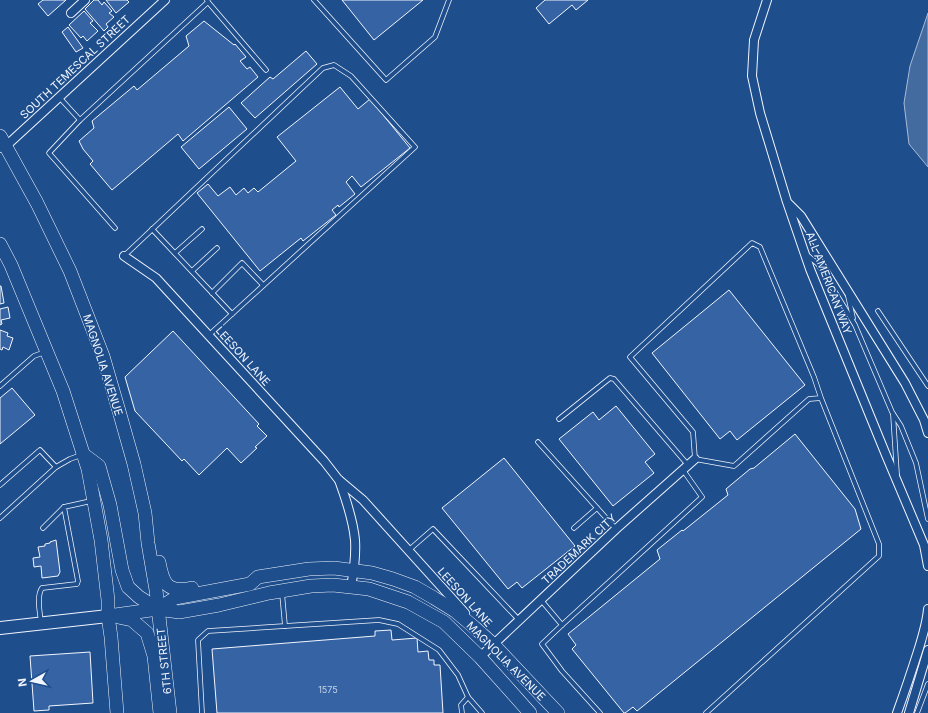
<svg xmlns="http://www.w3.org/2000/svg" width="928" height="713" font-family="Inter,sans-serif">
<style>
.water{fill:#446ba0;stroke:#a8bbd7}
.building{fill:#3563a3;stroke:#f2f6ff}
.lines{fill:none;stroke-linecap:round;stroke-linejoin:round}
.service-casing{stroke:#f2f6ff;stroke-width:5.5}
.minor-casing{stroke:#f2f6ff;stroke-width:10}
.secondary-casing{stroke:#f2f6ff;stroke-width:14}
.primary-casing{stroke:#f2f6ff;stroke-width:14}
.service{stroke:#1f4e8c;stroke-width:4}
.minor{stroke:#1f4e8c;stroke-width:8}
.secondary{stroke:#1f4e8c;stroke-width:12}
.primary{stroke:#1f4e8c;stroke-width:13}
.labels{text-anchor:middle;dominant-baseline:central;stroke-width:3;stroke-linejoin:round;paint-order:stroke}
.number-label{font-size:9px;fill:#c3d1e8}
.street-label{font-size:11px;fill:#f2f6ff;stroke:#1f4e8c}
</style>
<rect width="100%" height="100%" fill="#1f4e8c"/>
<polygon class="water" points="928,13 928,167 909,144 904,103 910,66"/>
<g class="building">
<polygon points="43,0 66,0 48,16 38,4"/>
<polygon points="94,0 98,0 102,5 104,2 112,11 109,13 114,17 106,24 108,27 104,31 85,9"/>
<polygon points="106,0 127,0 129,2 116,13"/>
<polygon points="342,0 423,0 374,40"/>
<polygon points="545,0 588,0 576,10 572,5 549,24 536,8"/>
<polygon points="84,11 93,21 90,23 98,31 87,41 83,36 81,38 69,25"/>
<polygon points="204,21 234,45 235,44 246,57 240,61 247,69 250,67 258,77 183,141 178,134 112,190 90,164 93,161 83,149 79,141 94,128 92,121 134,86 137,90 189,46 186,36"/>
<polygon points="68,27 83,48 76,52 62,32"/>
<polygon points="306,51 317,64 255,118 241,103 270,77 273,79"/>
<polygon points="340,87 358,109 370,99 410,148 361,187 352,176 346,182 355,194 339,207 338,205 332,210 336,215 303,241 301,238 260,271 197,193 208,184 218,196 230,187 236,195 244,188 248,193 254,188 258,192 296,161 277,137"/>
<polygon points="229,107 247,129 199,169 181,147"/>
<polygon points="0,286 1,286 4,303 0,304"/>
<polygon points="729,290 805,385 737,440 730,431 720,439 652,353"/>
<polygon points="8,307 10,318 1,320 2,324 0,325 0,309"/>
<polygon points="0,330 8,333 7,336 13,338 9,350 3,347 2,350 0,349"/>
<polygon points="173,331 259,424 257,426 267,436 255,447 257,448 241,463 227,448 199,475 184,459 182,461 135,411 125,377"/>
<polygon points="12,388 35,415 0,444 0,398"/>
<polygon points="616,406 655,454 645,462 654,473 613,506 559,439 593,412 599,420"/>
<polygon points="795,434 855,509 861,529 637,711 633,707 625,713 624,713 572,649 576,645 568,634 660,559 657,550 682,530 683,531 728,495 726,489 750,469 754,468"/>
<polygon points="504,458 575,546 522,588 517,582 508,589 442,508"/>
<polygon points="56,540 60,572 58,576 42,578 41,566 34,567 33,558 40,557 38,547 45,546 45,544 50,543 50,542"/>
<polygon points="391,630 392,640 417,638 418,652 428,651 429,660 434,660 434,665 440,665 443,713 217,713 212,649 375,636 375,631"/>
<polygon points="90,652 93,703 49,706 49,710 34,711 30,656"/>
</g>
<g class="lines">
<g class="service-casing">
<g id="service">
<polyline points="314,0 386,80 435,37 449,0"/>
<polyline points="208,2 266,70"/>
<polyline points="59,97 80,120 49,153 115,228"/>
<polyline points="80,120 208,2 207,0"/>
<polyline points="152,229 232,314"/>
<polyline points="175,253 202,229"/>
<polyline points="807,255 818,264 855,325 892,412 901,426 916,463 928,519"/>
<polyline points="124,256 323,68 334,65 351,76 415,147 209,335"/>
<polyline points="192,271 217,248"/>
<polyline points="212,293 242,263 263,285"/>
<polyline points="848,296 853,318"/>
<polyline points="878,311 928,386"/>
<polyline points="0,386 34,356 45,352"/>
<polyline points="893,414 897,475"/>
<polyline points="559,419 610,378 614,379 688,465"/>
<polyline points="538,442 616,529"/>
<polyline points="0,485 40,450 56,467"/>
<polyline points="0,518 56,467 70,459 81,455"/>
<polyline points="43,528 64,507"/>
<polyline points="574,528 597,508"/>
<polyline points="409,550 433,529 519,620"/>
<polyline points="541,600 562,625 542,644 562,671 600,713"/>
<path d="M 41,622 C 40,613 36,596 42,588 L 77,584 L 78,581 L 64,507 L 91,501"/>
<polyline points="562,625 702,497 683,470"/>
<polyline points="285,626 379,620 398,624 439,650 458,675 468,697 482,713"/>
<polyline points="202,713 198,640 208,631 285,626 282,593"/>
<polyline points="462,713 461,705 468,697"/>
<polyline points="706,713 879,556 879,544 821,398 809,399 734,466 695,459 693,432 630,357 752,243 760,247 814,377 821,398"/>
<polyline points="917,713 928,684"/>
</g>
</g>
<g class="minor-casing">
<g id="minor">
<polyline points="767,0 754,40 752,76 760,113 787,202 810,269 886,455 924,545 928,566"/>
<polyline points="71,13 85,0"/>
<polyline points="2,148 6,146 165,0"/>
<polyline points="789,204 801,216 905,383 924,420 928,433"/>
<polyline points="124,256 156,278 324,461 338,479 363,500 465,613"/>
<path d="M 339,480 C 346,499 353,519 355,540 C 356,556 354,571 351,587"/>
<polyline points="480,657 616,529 695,459"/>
<path d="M 897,713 C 905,691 912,670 919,648 C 923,635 927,622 928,609"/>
<polyline points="909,713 928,650"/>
</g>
</g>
<g class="secondary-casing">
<polyline id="secondary" points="0,628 108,616"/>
</g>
<g class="primary-casing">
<g id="primary">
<polyline points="0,136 37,203 70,271 103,356 119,411 134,464 145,513 148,543 156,590 170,713"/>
<polyline points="0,244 11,265 63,391 88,469 101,540 108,600 108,616 111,637 117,713"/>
<polyline points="83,454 99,466 110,505 122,570 128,587 139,597 158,609"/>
<path d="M 159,562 C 163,584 167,593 192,588"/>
<polyline points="158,609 175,598 250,584 258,577 309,569 334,568 372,573 393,579 415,587 434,598 455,611 474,627 493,644 558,713"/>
<polyline points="108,616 158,609 179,612 219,605 269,593 311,586 333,585 369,589 408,602 444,622 480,657 530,713"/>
<polyline points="118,617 132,620 147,633 154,656 160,713"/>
</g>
</g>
<use href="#service" class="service"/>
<use href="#minor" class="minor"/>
<use href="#secondary" class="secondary"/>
<use href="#primary" class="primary"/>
</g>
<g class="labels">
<g class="number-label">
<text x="328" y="689">1575</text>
</g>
<g class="street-label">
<text transform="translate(75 67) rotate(-43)">SOUTH TEMESCAL STREET</text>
<text transform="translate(829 283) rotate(69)">ALL AMERICAN WAY</text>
<text transform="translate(243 356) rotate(48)">LEESON LANE</text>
<text transform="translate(103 365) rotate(72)">MAGNOLIA AVENUE</text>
<text transform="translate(579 549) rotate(-43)">TRADEMARK CITY</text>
<text transform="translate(465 597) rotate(48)">LEESON LANE</text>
<text transform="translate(164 661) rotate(-96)">6TH STREET</text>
<text transform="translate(506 661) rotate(45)">MAGNOLIA AVENUE</text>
</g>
</g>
<g transform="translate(32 681) rotate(262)" stroke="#1f4e8c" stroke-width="3" paint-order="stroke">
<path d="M0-3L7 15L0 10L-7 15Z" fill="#f2f6ff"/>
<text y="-6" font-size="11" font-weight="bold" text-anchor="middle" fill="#f2f6ff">N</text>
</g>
</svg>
